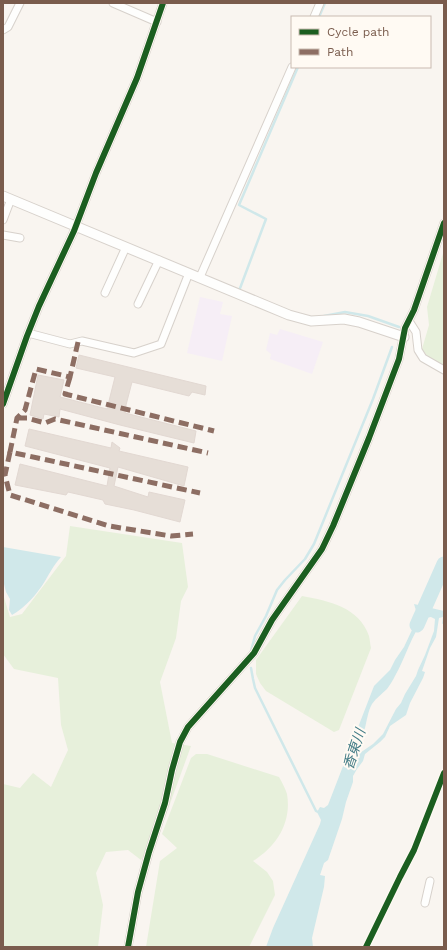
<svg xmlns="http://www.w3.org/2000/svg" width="447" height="950" font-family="'Work Sans','Noto Sans JP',sans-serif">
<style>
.education{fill:#f6eef6}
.green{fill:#e7f0db}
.water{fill:#d0e8ea;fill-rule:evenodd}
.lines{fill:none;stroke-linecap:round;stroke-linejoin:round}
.stream{stroke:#d0e8ea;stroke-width:2.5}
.river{stroke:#d0e8ea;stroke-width:15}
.building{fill:#e6ded7;stroke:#e2d8d2}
.minor-casing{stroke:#d7d1cb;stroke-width:9}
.tertiary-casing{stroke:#d7d1cb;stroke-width:11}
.minor{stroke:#fefefd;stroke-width:7}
.tertiary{stroke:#fefefd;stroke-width:9}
.quiet{stroke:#8d6e63;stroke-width:5;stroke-dasharray:10 5;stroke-linecap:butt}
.cycleway-casing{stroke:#fffaf3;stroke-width:8}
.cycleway{stroke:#1b5e20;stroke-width:6}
.labels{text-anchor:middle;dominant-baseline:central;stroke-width:4;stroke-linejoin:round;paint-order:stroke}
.water-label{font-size:14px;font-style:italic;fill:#437c86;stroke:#fffaf3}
</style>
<rect width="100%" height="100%" fill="#f9f5f0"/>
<g class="education">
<polygon points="200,297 223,302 220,314 232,316 222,361 187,353"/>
<polygon points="280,329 323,342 312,374 270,359 271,354 266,350 270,333 277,335"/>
</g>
<g class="green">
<polygon points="444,250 444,366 428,357 422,349 429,325 427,307"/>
<polygon points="70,526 182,543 188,587 181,601 176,638 160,682 172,743 191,746 159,834 141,860 128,850 106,852 96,873 103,905 98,947 3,947 3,784 20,788 33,773 51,787 68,750 61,725 58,678 14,669 3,654 3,594 10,617 22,614 66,556"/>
<path d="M 302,596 C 329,601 359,607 369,636 C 370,640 370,644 371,648 L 339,730 L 334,732 L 266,691 L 260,683 L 256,674 L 256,660 Z"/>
<path d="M 196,754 L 207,754 L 279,777 C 282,782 285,788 287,794 C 292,823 276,847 253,861 L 267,872 L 273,881 L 275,895 L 249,947 L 146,947 L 160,861 L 177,848 L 162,834 L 191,758 Z"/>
</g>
<g class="water">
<path d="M 3,547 L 61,557 C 53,566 51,571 45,581 C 37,594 25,608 12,615 L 9,610 L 10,599 L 6,592 L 4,584 L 3,583 Z"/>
<path d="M 414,604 L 444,611 L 444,623 L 442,624 L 443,617 L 439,618 L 436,637 L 430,648 L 422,671 L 425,672 L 423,678 L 410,703 L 406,715 L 390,726 L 385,737 L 380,742 L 365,754 L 363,761 L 357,769 L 353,776 L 353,782 L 346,802 L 342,819 L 328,860 L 324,863 L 320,875 L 325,876 L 324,887 L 312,938 L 313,947 L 266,947 L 273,928 L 320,824 L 321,820 L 317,812 L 320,807 L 324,808 L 328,805 L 374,686 L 390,670 L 395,660 L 404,647 L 418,617 ZM 431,617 L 435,619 L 434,631 L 425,655 L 418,670 L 416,676 L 405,694 L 401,703 L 396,709 L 383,734 L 373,744 L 354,757 C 356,746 362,738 365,728 C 367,720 368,711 372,704 C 376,698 382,694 387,689 C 390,685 393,680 395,676 C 406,657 411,635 425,618 Z"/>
</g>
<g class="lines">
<g class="stream">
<polyline points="319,17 325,3"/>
<polyline points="239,291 266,219 239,205 298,67"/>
<polyline points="324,316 345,312 368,316 399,327"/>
<polyline points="251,651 255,636 266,616 277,590 285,580 305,559 314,544 373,399 392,347"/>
<polyline points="251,668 253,679 255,688 316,811 320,813"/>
</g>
<polyline class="river" points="417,625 444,564"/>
</g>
<g class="building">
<polygon points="79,355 206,386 205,395 192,392 189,396 132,382 126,405 125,413 196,431 194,443 120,425 60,409 59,417 44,414 43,419 30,415 38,375 64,380 60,397 107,409 115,377 76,368"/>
<polygon points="29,429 111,448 112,442 120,448 119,451 188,467 184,486 118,467 114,486 148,497 149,492 185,500 180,522 134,510 105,504 103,500 68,492 66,495 15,485 20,464 107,486 110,468 25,446"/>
</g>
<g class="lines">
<g class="minor-casing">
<g id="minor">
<polyline points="113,3 157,22"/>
<polyline points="314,17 320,3"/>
<polyline points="3,30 8,27 20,3"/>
<polyline points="3,220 11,199"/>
<polyline points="3,235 20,238"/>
<polyline points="200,277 292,67"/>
<polyline points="105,293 126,247"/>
<polyline points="138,304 159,260"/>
<polyline points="409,321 416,332 418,350 423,358 444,370"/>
<polyline points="28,333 70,344 82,341 134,353 161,344 189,273"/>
<polyline points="3,404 27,336 39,306 74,231 96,173 137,78 163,3"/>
<polyline points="425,903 430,881"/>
<polyline points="128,947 138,892 149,852 165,803 172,770 180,742 188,727 254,653 272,620 322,549 333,526 369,438 399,359 405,328 414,310 444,223"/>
</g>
</g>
<g class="tertiary-casing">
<polyline id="tertiary" points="3,196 289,315 311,321 344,319 359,322 404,337"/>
</g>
<use href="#minor" class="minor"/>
<use href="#tertiary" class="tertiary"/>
<g class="quiet">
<polyline points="78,342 70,377 36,369 25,410 17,418 10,452 200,493"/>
<polyline points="70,377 65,394 214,431"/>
<polyline points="17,418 27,418 45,423 55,419 208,453"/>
<polyline points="10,452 5,475 10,495 109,526 171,536 193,534"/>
</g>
<g class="cycleway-casing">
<g id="cycleway">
<polyline points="3,404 27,336 39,306 74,231 96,173 137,78 163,3"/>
<polyline points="128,947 138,892 149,852 165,803 172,770 180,742 188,727 254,653 272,620 322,549 333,526 369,438 399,359 405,328 414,310 444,223"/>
<polyline points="366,947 400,877 414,850 444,773"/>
</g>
</g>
<use href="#cycleway" class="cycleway"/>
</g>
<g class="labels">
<g class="water-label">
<text transform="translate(354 749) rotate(-72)">香東川</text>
</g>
</g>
<rect width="447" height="950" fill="none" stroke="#7a5c4d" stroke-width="8"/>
<rect x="291" y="16" width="140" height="52" fill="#fffaf3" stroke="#cabbb1"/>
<rect x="299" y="29" width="20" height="6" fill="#1b5e20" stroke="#cabbb1"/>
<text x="327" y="36" font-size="12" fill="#7a5c4d">Cycle path</text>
<rect x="299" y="49" width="20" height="6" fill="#8d6e63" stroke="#cabbb1"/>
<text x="327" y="56" font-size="12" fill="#7a5c4d">Path</text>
</svg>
